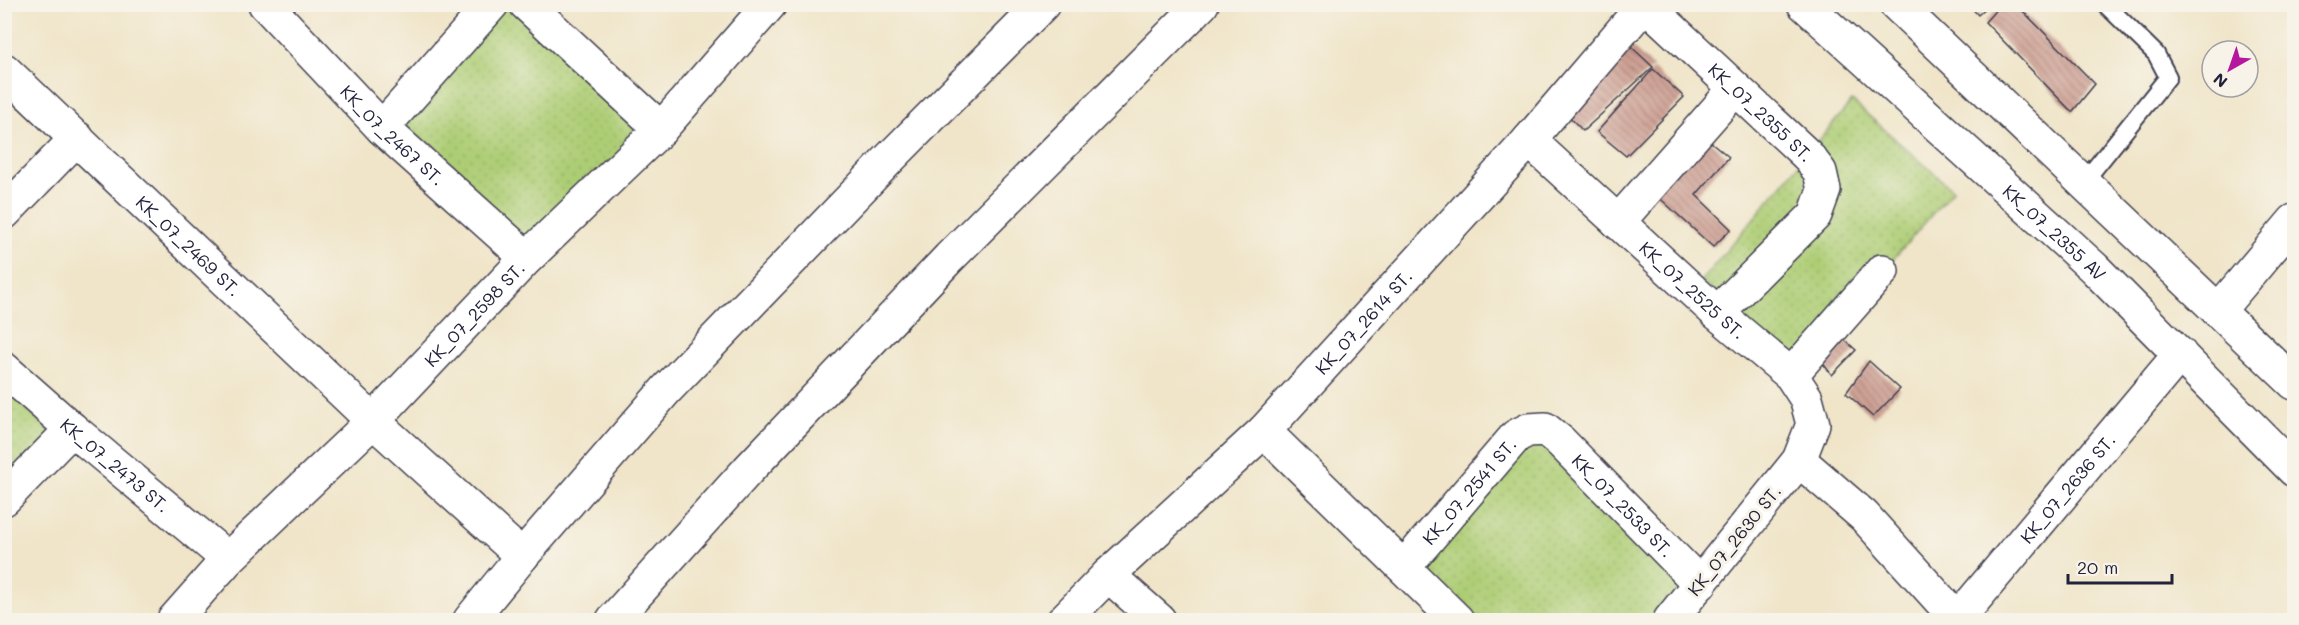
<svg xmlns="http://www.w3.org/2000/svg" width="2299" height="625" font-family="Mali,sans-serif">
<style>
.park{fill:url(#park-dots);stroke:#687858;stroke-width:1.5}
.building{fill:url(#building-back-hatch)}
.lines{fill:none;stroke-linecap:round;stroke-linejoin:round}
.service-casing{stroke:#413f50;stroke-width:20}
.minor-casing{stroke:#413f50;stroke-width:36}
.trunk-casing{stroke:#413f50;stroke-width:36}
.service{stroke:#fff;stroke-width:16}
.minor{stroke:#fff;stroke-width:33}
.trunk{stroke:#fff;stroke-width:33}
.labels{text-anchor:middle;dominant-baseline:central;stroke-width:6;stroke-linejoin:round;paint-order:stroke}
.street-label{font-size:18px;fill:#22223b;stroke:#f7f3e8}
</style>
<defs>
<pattern id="park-dots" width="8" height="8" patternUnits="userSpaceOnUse" patternTransform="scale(1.5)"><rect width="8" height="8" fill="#adcd75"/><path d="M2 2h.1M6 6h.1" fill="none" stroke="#95b066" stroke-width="1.8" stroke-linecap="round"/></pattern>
<pattern id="building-back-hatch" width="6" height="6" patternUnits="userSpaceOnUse" patternTransform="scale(1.5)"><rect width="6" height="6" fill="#cc9b8f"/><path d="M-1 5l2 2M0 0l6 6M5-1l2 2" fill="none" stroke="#a57e76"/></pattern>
</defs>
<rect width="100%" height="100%" fill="#f7f3e8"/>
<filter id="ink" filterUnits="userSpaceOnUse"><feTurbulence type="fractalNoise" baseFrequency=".0167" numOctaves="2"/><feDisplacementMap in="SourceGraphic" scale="12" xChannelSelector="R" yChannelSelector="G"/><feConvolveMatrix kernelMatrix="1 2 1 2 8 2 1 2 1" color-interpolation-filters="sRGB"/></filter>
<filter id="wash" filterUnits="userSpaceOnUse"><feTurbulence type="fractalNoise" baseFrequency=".008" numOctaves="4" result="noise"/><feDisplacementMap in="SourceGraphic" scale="24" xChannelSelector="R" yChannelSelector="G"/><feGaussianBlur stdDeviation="1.35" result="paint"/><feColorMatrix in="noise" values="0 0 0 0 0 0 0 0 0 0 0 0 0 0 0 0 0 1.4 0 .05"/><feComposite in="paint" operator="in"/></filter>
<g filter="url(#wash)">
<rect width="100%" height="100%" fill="#f0e5c9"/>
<g class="park">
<polygon points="525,4 658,131 529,259 382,128 492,5"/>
<polygon points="1852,101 1953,190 1798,369 1701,281"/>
<polygon points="5,369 72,429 5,499"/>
<polygon points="1545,429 1700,584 1670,620 1457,620 1404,567"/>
</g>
<g id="blocks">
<g class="building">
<polygon points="1968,4 1990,4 1978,15"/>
<polygon points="2001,4 2016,4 2095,84 2072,112 1985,22"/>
<polygon points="1623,39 1653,67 1583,131 1561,108"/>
<polygon points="1653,69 1684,97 1626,156 1597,132"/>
<polygon points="1699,132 1729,157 1696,195 1731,229 1713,247 1652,191"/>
<polygon points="1839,335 1856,350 1832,375 1818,357"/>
<polygon points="1869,361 1900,389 1873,417 1846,393"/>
</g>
</g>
</g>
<g filter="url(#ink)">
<use href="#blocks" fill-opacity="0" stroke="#413f50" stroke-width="1.5"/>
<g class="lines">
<g class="service-casing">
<polyline id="service" points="2083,183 2168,77 2156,54 2105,4"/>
</g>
<g class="minor-casing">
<g id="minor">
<path id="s1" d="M 265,4 L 382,128 L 527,258"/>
<polyline points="526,4 661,129"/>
<path id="s2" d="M 1645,4 L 1807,155 L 1820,172 L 1824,190 L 1815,215 L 1717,313"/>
<path id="s3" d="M 1804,4 L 2094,268 L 2294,470"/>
<polyline points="1896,4 2294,383"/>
<path id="s4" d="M 4,70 L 373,421 L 522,556"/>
<polyline points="382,128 492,4"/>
<path id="s5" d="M 1529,140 L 1717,313 L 1791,375 L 1806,398 L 1813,424 L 1799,460 L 1670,620"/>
<polyline points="4,213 77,138"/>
<polyline points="1618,222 1735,89"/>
<polyline points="2218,311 2294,221"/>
<path id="s6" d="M 4,369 L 72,429 L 228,559"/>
<polyline points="1791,375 1882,271"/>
<polyline points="1264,431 1457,620"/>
<polyline points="1799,460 1864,516 1958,620"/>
<polyline points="4,499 72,429"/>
<path id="s7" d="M 1404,567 L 1516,436 L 1528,430 L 1545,429 L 1561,442 L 1700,584"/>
<polyline points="1108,575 1159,620"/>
<path id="s8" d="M 174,620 L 228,559 L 373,421 L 527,258 L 661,129 L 770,4"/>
<path id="s9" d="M 1064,620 L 1108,575 L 1264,431 L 1529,140 L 1645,4"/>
<path id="s10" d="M 1957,620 L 2180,354"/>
</g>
</g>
<g class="trunk-casing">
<g id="trunk">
<polyline points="470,620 522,556 666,390 890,158 1043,4"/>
<polyline points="613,620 748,470 949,258 1202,4"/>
</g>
</g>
<use href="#service" class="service"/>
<use href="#minor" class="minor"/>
<use href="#trunk" class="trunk"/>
</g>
</g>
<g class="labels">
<g class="street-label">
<text stroke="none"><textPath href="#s2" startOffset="159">KK_07_2355 ST.</textPath></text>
<text stroke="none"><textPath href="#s1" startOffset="183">KK_07_2467 ST.</textPath></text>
<text stroke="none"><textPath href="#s3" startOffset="339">KK_07_2355 AV</textPath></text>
<text stroke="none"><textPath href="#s4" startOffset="255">KK_07_2469 ST.</textPath></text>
<text stroke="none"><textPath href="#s5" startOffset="222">KK_07_2525 ST.</textPath></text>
<text stroke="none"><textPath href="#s8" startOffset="429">KK_07_2598 ST.</textPath></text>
<text stroke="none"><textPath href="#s9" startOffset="423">KK_07_2614 ST.</textPath></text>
<text stroke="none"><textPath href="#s6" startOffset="147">KK_07_2473 ST.</textPath></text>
<text stroke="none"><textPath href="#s10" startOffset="172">KK_07_2636 ST.</textPath></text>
<text stroke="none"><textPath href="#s7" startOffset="100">KK_07_2541 ST.</textPath></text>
<text stroke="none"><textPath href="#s7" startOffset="312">KK_07_2533 ST.</textPath></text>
<text transform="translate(1734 540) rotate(-51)">KK_07_2630 ST.</text>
</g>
</g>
<rect width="2299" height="625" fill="none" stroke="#f7f3e8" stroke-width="24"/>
<g transform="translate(2230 69) rotate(220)"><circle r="28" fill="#f7f3e8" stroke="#a29fa3" stroke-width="1.5"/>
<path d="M0-4.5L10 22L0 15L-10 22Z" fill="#b5179e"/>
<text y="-9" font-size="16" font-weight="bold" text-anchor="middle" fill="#22223b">N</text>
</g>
<path d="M2068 574v9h104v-9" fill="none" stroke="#22223b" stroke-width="3"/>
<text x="2077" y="574" font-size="18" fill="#22223b" stroke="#f7f3e8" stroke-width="4.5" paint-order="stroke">20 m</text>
</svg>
